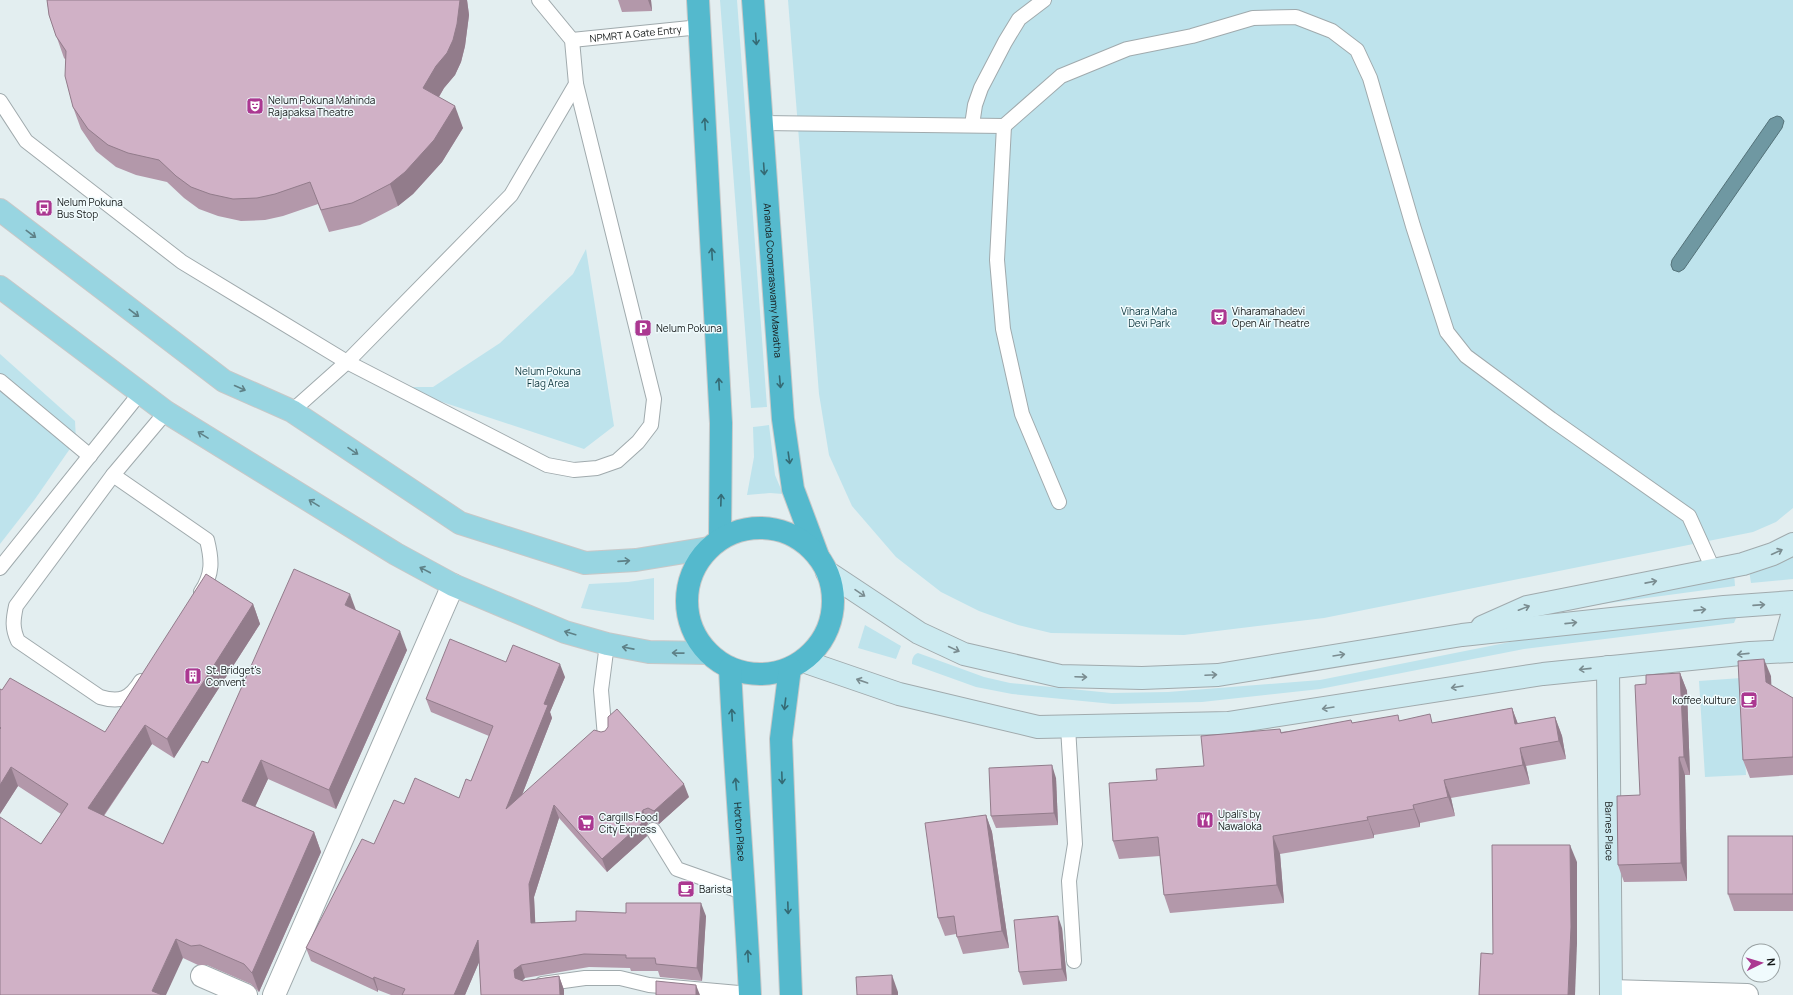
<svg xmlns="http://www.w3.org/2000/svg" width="1793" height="995" font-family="Manrope,sans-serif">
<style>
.green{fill:#bee3ec}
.water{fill:#6f98a2;stroke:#547279}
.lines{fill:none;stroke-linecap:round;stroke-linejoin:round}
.lane-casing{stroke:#a0aaad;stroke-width:16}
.street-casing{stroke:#a0aaad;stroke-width:24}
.secondary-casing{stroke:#a0aaad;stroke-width:24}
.primary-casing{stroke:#c7c8c8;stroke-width:24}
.highway-casing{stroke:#c7c8c8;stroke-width:24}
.lane{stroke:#fff;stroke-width:14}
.street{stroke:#fff;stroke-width:22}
.secondary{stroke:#cceaf0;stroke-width:22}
.primary{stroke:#98d5e1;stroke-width:22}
.highway{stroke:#54b9cd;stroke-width:22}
.wall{fill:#b398aa}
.shaded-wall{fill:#927c8b}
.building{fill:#d0b1c6;stroke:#927c8b}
.oneway{stroke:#356a74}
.oneway2{stroke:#5e8187}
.oneway3{stroke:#7a8c90}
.labels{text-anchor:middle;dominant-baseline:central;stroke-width:3;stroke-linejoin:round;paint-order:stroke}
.street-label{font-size:10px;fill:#161a1a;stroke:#f0fbfd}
.poi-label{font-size:10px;fill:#161a1a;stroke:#f0fbfd;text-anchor:start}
.park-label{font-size:10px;fill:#0e373f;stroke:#f0fbfd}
</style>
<rect width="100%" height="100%" fill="#e3eef0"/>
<g class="green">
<polygon points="720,0 737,0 767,407 751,408"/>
<polygon points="788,0 1793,0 1793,508 1776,522 1753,532 1324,618 1184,635 1051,633 1018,625 979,611 941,592 896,557 852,506 829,455 819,394"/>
<polygon points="586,249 614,426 584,449 397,387 433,387 500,343 573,274"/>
<polygon points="0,354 75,421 76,440 35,499 0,544"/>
<polygon points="769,425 775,475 783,494 770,493 747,495 754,457 753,427"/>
<polygon points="1793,555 1793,579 1751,583 1749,570"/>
<polygon points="1734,573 1735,586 1580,607"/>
<polygon points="654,578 654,620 581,608 589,584 628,582"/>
<path d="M 1735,614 L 1736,618 L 1734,623 L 1524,649 L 1320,689 L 1202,702 L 1113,704 L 1012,694 L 976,687 L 912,664 C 912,659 913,655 918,653 L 984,677 L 1010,683 L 1111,693 L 1168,692 L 1320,680 L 1520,640 Z"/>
<polygon points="865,625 901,646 896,659 858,648"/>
<polygon points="1741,678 1746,775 1705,777 1699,681"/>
</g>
<polygon class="water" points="1777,116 1781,117 1784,121 1782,128 1684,269 1679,272 1673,270 1671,265 1672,260 1770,119"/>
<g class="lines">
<g class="lane-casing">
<g id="lane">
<path id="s1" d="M 572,40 L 700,27"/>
<polyline points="0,101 26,141 182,262 347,362 547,465 574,470 597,468 617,461 638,442 651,425 654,399 576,84"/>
<polyline points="761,123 1004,126 1061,76 1127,49 1192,36 1253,18 1296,17 1332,31 1357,50 1370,78 1413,226 1447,332 1466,356 1551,419 1689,516 1713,569"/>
<polyline points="972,125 975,105 981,88 1005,42 1019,19 1044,0"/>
<polyline points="1004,126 997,260 1003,329 1022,414 1059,502"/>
<polyline points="0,381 90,456"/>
<polyline points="292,411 347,362 511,195 576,84 572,40 539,0"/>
<path d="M 113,475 L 207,540 C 212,560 213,574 201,592"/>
<polyline points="0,568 140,393"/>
<path d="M 141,681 C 130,699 120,703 100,697 L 18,641 C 12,628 13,620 16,606 L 113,475 L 166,412"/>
<polyline points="1068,727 1075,844 1069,881 1074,961"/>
<polyline points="605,737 601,690 607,644"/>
<polyline points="653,830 677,869 745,893"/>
<polyline points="542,984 585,978 620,978 649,985 750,994"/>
</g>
</g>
<g class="street-casing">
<g id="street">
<polyline points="202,976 246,995"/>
<polyline points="1611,991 1747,995"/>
<polyline points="274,995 453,585"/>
</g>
</g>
<g class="secondary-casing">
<g id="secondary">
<polyline points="827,572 919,633 964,654 1060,676 1142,678 1218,675 1462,635 1724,607 1793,602"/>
<polyline points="1482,627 1527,607 1743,564 1773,554 1793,544"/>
<polyline points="1782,651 1793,612"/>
<polyline points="803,661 899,694 1038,727 1228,723 1543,674 1750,653 1793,651"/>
<path id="s2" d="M 1608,667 L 1611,995"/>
</g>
</g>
<g class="primary-casing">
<g id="primary">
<polyline points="0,210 224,381 292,411 460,523 585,563 636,560 709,548"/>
<polyline points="0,287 166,412 396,554 453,585 565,632 607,644 649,652 708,653"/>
</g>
</g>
<g class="highway-casing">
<g id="highway">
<polyline points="698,0 721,423 720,539"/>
<path id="s3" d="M 753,0 L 783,419 L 793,489 L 818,556"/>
<circle cx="760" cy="601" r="73"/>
<path id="s4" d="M 730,668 C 735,777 745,886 750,995"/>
<polyline points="790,668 781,739 791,995"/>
</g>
</g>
<use href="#lane" class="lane"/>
<use href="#street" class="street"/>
<use href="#secondary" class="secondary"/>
<use href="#primary" class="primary"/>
<use href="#highway" class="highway"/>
</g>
<g class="wall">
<polygon points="47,0 467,0 469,15 465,46 461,62 455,75 444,88 439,97 463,128 442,162 413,194 398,206 375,218 360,225 329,232 318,204 283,216 265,220 241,221 218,216 199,209 184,198 167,182 136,175 116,167 96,151 81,129 73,107 66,60 64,58 49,15"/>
<polygon points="618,0 651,0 652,11 622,12"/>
<polygon points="253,604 260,624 174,758 152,744 104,816 163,844 208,763 356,610 407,650 336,809 268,779 255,806 314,832 321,852 259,992 251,984 207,965 198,965 183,958 41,844 61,814 18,786 0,814 0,689 2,690 105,732"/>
<polygon points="506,662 565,677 550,712 552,718 522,795 689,797 659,824 653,822 648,823 645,830 647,836 607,872 559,818 534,897 535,923 706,916 702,981 660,977 658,971 631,971 630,968 589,967 525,978 522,981 523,981 559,976 564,990 564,995 481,995 479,962 465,995 391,995 378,990 378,992 311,961 306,948 374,844 404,804 459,798 471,781 489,736 431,712 426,699"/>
<polygon points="1680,673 1687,691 1690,775 1685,775 1687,881 1624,882 1618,865 1640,795 1646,684"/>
<polygon points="1771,676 1771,685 1793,698 1793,775 1750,778 1743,760"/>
<polygon points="1512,708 1518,724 1555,717 1562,736 1566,759 1526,766 1530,784 1451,798 1455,816 1420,823 1420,827 1374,835 1374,838 1280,854 1284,903 1170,913 1164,895 1160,856 1119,859 1113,841 1157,780 1204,766 1280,729 1281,732 1352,723 1400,721 1433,723"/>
<polygon points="1056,778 1058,825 996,828 991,816"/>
<polygon points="986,815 992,832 1009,948 963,954 957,937 956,934 945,936 938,918"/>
<polygon points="1793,836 1793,911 1734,911 1728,894"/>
<polygon points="1062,928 1067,981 1023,985 1019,972"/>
</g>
<g class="shaded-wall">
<polygon points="460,0 467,0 469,15 465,46 461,62 455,75 444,88 431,110 423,88"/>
<polygon points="648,0 651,0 652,11"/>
<polygon points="455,106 463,128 442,162 413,194 398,206 390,184"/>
<polygon points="350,594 357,613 345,605"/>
<polygon points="253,604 260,624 174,758 167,739"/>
<polygon points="400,631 407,650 336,809 329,790"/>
<polygon points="1764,659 1771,676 1772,700 1766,682"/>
<polygon points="560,664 565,677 550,712 552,718 511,823 506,809 544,704"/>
<polygon points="1680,673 1687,691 1690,775 1684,757"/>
<polygon points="1512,708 1519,727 1515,724"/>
<polygon points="1555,717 1562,736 1566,759 1559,741"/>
<polygon points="145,725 152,744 95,828 88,808"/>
<polygon points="1520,748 1526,766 1530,784 1523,765"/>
<polygon points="1679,757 1685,775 1687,881 1681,863"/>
<polygon points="261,760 268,779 249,820 242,801"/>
<polygon points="1052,765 1056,778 1058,825 1054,813"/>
<polygon points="11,767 18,786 0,814 0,785"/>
<polygon points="1444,780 1451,798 1455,816 1448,797"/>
<polygon points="684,784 689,797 659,824 654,811"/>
<polygon points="554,805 559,818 534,897 536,936 531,923 529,884"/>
<polygon points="1413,805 1420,823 1420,827 1414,809"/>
<polygon points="643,810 648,823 645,830 647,836 607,872 602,859 640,817"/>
<polygon points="986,815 992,832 1009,948 1002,931"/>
<polygon points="1367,817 1374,835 1374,838"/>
<polygon points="314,832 321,852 259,992 252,973"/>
<polygon points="1273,836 1280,854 1284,903 1277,885"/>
<polygon points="1570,845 1577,862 1577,944 1575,995 1568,995"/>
<polygon points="701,903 706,916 702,981 697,968"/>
<polygon points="1058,916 1062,928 1067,981 1062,969"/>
<polygon points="176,939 183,958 166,995 153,995 152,991"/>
<polygon points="478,940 483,953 465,995 454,995"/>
<polygon points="521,965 525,978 519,983 515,978 514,970"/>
<polygon points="892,975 898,992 898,995 892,995"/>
<polygon points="559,976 564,990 564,995 560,995"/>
<polygon points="374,977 378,990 378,992 373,979"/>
<polygon points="696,985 700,995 696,995"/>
</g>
<g class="building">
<polygon points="47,0 460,0 457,24 453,40 447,53 436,66 423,88 455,106 434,140 405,172 390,184 367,196 352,203 321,210 310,182 275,194 257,198 233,199 210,194 191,187 176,176 159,160 128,153 108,145 88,129 73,107 65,76 66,51 56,36 49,15"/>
<polygon points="294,569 350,594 345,605 400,631 329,790 261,760 242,801 314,832 252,973 244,964 200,945 191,946 176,939 152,991 162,995 0,995 0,817 41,844 68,804 11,767 0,785 0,729 1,728 0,727 0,689 2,690 10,678 105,732 206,574 253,604 167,739 145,725 88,808 163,844 202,761 208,763"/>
<polygon points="450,639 506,662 513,645 560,664 544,704 548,705 506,809 594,730 601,732 605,731 608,727 608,717 617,709 684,784 654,811 648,808 643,810 640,817 642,823 602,859 554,805 529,884 531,923 576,921 576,911 626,913 626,903 701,903 697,968 656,964 655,958 626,958 626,955 584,954 521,965 514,970 515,978 523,981 559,976 560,995 481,995 478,940 454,995 402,995 405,989 374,977 373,979 306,948 362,839 374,844 394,800 404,804 415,778 459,798 466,779 471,781 493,726 426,699"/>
<polygon points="1764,659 1766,682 1793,698 1793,757 1743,760 1738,661"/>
<polygon points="1680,673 1684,757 1679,757 1681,863 1618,865 1617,796 1640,795 1635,685 1646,684 1646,675"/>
<polygon points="1512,708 1515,724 1555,717 1559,741 1520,748 1523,765 1444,780 1448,797 1413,805 1414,809 1367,817 1368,820 1273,836 1277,885 1164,895 1158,837 1113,841 1109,783 1157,780 1156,769 1204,766 1201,736 1280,729 1281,733 1351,720 1352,723 1398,715 1399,721 1430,714 1432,723"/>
<polygon points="1052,765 1054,813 991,816 989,768"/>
<polygon points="986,815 1002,931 957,937 954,916 938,918 925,823"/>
<rect x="1728" y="836" width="65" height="58"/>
<polygon points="1492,845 1570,845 1571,927 1568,995 1479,995 1481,953 1493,954"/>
<polygon points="1058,916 1062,969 1019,972 1014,920"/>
<polygon points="892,975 892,995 857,995 856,977"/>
<polygon points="656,981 696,985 696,995 656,995"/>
</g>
<defs><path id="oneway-shaft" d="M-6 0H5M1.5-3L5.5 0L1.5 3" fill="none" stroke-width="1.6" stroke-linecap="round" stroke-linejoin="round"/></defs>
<g class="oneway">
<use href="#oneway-shaft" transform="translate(756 39) rotate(86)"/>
<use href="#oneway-shaft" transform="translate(705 124) rotate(-93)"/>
<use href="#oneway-shaft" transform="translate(764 169) rotate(86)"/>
<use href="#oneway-shaft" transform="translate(712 254) rotate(-93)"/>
<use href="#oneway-shaft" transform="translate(780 382) rotate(85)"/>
<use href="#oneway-shaft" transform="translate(719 384) rotate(-93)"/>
<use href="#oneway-shaft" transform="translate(789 458) rotate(82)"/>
<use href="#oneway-shaft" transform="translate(721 500) rotate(-88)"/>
<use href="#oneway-shaft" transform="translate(785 704) rotate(97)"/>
<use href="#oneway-shaft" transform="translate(732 715) rotate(-93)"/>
<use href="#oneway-shaft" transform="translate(782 778) rotate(88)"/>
<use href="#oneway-shaft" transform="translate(736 784) rotate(-95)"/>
<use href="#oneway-shaft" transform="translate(788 908) rotate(88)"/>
<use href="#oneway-shaft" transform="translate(748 956) rotate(-93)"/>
</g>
<g class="oneway2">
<use href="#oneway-shaft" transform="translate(31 234) rotate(37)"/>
<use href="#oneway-shaft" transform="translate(134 313) rotate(37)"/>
<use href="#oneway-shaft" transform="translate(240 388) rotate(24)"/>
<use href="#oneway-shaft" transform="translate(203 435) rotate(-148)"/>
<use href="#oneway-shaft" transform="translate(353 451) rotate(34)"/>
<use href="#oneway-shaft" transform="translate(314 503) rotate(-148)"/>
<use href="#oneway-shaft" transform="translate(624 561) rotate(-4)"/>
<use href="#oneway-shaft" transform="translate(425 570) rotate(-152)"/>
<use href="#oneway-shaft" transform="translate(570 633) rotate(-163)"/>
<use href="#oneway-shaft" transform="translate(628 648) rotate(-169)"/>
<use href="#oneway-shaft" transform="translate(678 653) rotate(-179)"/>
</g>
<g class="oneway3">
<use href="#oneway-shaft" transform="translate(1777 552) rotate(-25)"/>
<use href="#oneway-shaft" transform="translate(1651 582) rotate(-11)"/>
<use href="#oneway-shaft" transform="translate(860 593) rotate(34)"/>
<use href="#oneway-shaft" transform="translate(1759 605) rotate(-4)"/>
<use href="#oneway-shaft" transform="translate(1524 608) rotate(-21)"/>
<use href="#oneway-shaft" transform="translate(1700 610) rotate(-6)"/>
<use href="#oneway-shaft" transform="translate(1571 623) rotate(-6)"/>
<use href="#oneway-shaft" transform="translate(954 649) rotate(25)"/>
<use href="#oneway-shaft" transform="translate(1743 654) rotate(174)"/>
<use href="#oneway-shaft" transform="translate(1339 655) rotate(-9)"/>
<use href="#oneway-shaft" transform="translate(1585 669) rotate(174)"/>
<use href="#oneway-shaft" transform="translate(1211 675) rotate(-3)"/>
<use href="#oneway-shaft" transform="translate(1081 677) rotate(2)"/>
<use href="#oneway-shaft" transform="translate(862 681) rotate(-161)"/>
<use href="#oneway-shaft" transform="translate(1457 687) rotate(171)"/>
<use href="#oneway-shaft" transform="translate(1328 708) rotate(171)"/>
</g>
<defs>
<g id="theatre-square" transform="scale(0.9)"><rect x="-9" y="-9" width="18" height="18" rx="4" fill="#ab3891" stroke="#f0fbfd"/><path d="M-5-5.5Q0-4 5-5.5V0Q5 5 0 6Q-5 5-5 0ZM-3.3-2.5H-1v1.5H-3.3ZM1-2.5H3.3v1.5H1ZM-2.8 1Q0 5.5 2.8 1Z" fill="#fff"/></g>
<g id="bus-square" transform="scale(0.9)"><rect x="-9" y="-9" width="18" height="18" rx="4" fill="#ab3891" stroke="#f0fbfd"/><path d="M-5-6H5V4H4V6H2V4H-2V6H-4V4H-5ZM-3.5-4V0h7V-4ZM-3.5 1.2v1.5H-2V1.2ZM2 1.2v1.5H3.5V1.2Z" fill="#fff"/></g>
<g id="parking-square" transform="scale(0.9)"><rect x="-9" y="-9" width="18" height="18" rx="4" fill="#ab3891" stroke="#f0fbfd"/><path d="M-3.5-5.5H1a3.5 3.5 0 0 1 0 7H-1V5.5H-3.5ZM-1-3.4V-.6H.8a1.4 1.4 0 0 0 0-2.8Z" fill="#fff"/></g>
<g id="building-square" transform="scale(0.9)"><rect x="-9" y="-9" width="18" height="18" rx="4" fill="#ab3891" stroke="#f0fbfd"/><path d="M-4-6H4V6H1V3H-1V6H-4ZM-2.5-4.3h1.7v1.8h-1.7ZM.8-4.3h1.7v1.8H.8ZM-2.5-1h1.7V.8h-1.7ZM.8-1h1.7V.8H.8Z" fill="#fff"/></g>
<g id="cafe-square" transform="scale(0.9)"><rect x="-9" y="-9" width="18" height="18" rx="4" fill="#ab3891" stroke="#f0fbfd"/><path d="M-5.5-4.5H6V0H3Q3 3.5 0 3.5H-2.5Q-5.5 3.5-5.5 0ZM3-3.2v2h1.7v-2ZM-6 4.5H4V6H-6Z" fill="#fff"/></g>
<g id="restaurant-square" transform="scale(0.9)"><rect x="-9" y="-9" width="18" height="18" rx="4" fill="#ab3891" stroke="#f0fbfd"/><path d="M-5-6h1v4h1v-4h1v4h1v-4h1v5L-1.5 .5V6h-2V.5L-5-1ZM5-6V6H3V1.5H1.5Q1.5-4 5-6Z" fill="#fff"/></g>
<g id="supermarket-square" transform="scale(0.9)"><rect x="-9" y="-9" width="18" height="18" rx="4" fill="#ab3891" stroke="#f0fbfd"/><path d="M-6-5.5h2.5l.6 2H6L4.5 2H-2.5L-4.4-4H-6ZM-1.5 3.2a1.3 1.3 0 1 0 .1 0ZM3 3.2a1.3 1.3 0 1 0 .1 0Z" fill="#fff"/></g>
</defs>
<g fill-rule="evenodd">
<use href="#theatre-square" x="255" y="106"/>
<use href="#bus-square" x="44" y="208"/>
<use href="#theatre-square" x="1219" y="317"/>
<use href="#parking-square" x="643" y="328"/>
<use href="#building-square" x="193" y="676"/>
<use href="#cafe-square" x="1749" y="700"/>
<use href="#restaurant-square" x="1205" y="820"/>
<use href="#supermarket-square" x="586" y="823"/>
<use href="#cafe-square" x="686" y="889"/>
</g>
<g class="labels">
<g class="street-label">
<text stroke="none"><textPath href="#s1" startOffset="64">NPMRT A Gate Entry</textPath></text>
<text stroke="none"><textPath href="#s3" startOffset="281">Ananda Coomaraswamy Mawatha</textPath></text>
<text stroke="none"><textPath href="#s4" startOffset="164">Horton Place</textPath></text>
<text stroke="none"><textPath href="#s2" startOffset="164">Barnes Place</textPath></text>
</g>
<g class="poi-label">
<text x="268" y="100">Nelum Pokuna Mahinda<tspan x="268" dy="12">Rajapaksa Theatre</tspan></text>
<text x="57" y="202">Nelum Pokuna<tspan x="57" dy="12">Bus Stop</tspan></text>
<text x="1232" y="311">Viharamahadevi<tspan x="1232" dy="12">Open Air Theatre</tspan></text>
<text x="656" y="328">Nelum Pokuna</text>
<text x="206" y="670">St. Bridget's<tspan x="206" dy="12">Convent</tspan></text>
<text x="1736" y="700" text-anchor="end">koffee kulture</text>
<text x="1218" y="814">Upali's by<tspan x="1218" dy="12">Nawaloka</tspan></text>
<text x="599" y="817">Cargills Food<tspan x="599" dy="12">City Express</tspan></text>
<text x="699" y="889">Barista</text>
</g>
<g class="park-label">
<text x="1149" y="311">Vihara Maha<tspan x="1149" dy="12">Devi Park</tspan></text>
<text x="548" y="371">Nelum Pokuna<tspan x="548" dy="12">Flag Area</tspan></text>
</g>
</g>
<g transform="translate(1761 963) rotate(85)"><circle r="19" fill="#f0fbfd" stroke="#99a1a2"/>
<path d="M0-3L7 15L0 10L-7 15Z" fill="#ab3891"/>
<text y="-6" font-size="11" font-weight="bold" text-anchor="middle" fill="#161a1a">N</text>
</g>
</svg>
